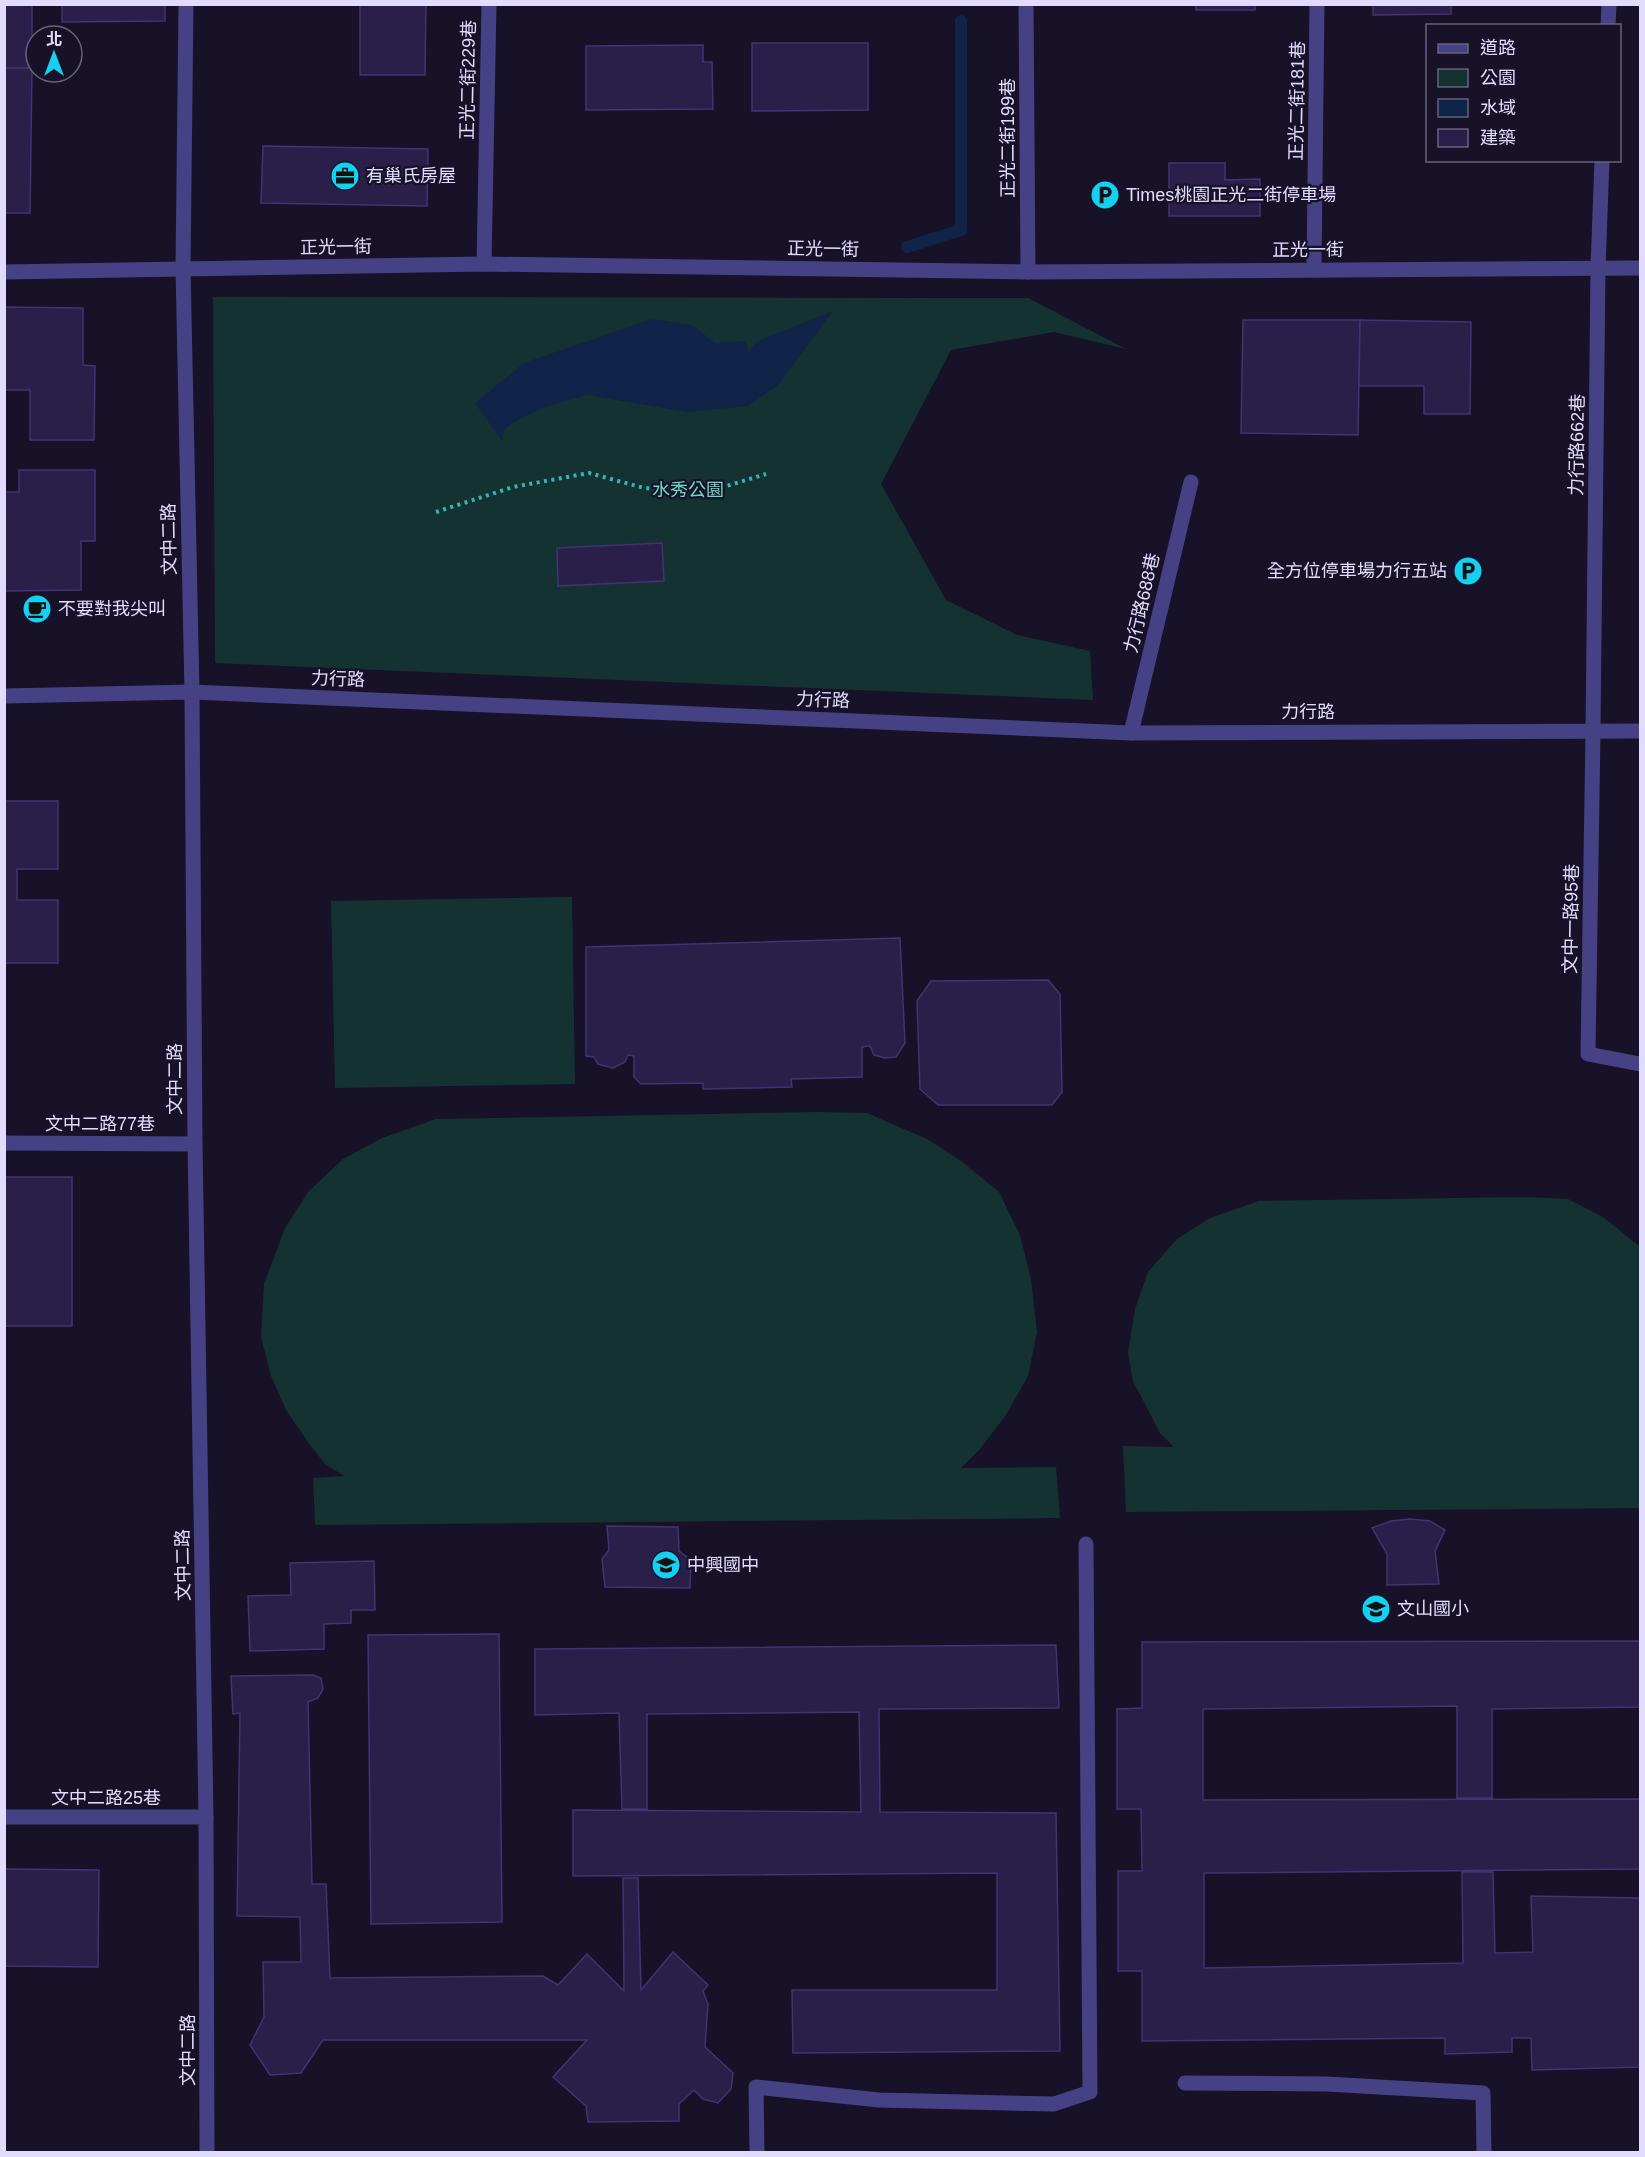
<svg xmlns="http://www.w3.org/2000/svg" width="1645" height="2157" font-family="Helvetica,'Noto Sans TC',sans-serif">
<style>
.green{fill:#153232}
.water{fill:#102349}
.lines{fill:none;stroke-linecap:round;stroke-linejoin:round}
.stream{stroke:#102349;stroke-width:12}
.building{fill:#291f48;stroke:#423373;stroke-width:1.5}
.path{stroke:#38b4b3;stroke-width:4;stroke-dasharray:3 4.5;stroke-linecap:butt}
.service{stroke:#464084;stroke-width:15}
.minor{stroke:#464084;stroke-width:15}
.tertiary{stroke:#464084;stroke-width:15}
.labels{text-anchor:middle;dominant-baseline:central;stroke-width:4.5;stroke-linejoin:round;paint-order:stroke}
.street-label{font-size:18px;fill:#e1dcfd;stroke:#171228}
.poi-label{font-size:18px;fill:#e1dcfd;stroke:#171228;text-anchor:start}
.park-label{font-size:18px;fill:#6bdac3;stroke:#171228}
</style>
<rect width="100%" height="100%" fill="#171228"/>
<g class="green">
<polygon points="213,297 1028,298 1126,349 1054,332 951,350 881,484 946,600 1017,635 1090,651 1093,700 215,663"/>
<polygon points="572,897 575,1084 335,1088 331,901"/>
<polygon points="817,1112 867,1113 927,1139 961,1161 999,1192 1020,1235 1031,1279 1037,1332 1028,1376 1006,1415 980,1449 961,1468 1056,1467 1060,1518 315,1525 313,1478 344,1476 325,1464 308,1442 286,1410 271,1376 261,1337 264,1284 285,1228 308,1192 343,1159 382,1138 436,1119"/>
<polygon points="1524,1197 1568,1199 1603,1217 1640,1247 1640,1508 1126,1512 1123,1446 1174,1447 1160,1433 1133,1381 1128,1353 1135,1309 1148,1272 1177,1239 1210,1218 1259,1201"/>
</g>
<polygon class="water" points="833,311 778,385 748,406 687,412 587,395 548,406 523,417 505,428 502,441 475,403 524,363 652,319 692,325 715,343 746,341 748,351 758,341"/>
<g class="lines">
<polyline class="stream" points="907,247 961,230 961,21"/>
</g>
<g class="building">
<rect x="4" y="4" width="28" height="64"/>
<polygon points="62,4 165,4 165,21 62,22"/>
<polygon points="360,4 426,4 425,75 360,75"/>
<rect x="1196" y="4" width="59" height="6"/>
<polygon points="1373,4 1451,4 1451,14 1373,15"/>
<polygon points="752,43 868,43 868,110 752,111"/>
<polygon points="703,45 703,62 712,62 713,109 586,110 586,46"/>
<polygon points="4,68 32,68 30,213 4,213"/>
<polygon points="263,146 428,149 427,206 261,203"/>
<polygon points="1169,163 1225,163 1225,180 1260,179 1260,216 1169,216"/>
<polygon points="4,307 83,308 83,365 95,366 94,440 30,440 30,390 4,390"/>
<polygon points="1243,320 1360,320 1358,435 1241,433"/>
<polygon points="1360,320 1471,322 1470,414 1424,414 1424,386 1359,386"/>
<polygon points="19,470 95,470 95,541 81,541 81,590 4,591 4,492 19,492"/>
<polygon points="662,543 664,581 558,586 557,548"/>
<polygon points="4,801 58,801 58,869 17,869 17,900 58,900 58,963 4,963"/>
<polygon points="900,938 905,1043 896,1057 885,1058 874,1055 870,1046 862,1047 862,1077 791,1079 792,1087 703,1089 703,1083 641,1084 634,1077 634,1056 628,1055 625,1062 613,1068 598,1064 594,1057 586,1056 586,947"/>
<polygon points="1048,980 1060,994 1062,1092 1052,1105 938,1105 920,1089 917,1001 931,981"/>
<rect x="4" y="1177" width="68" height="149"/>
<polygon points="1410,1519 1430,1521 1445,1530 1435,1551 1439,1584 1387,1585 1387,1554 1372,1528 1391,1521"/>
<polygon points="607,1526 678,1527 679,1551 691,1560 690,1588 605,1587 602,1559 609,1550"/>
<polygon points="374,1561 375,1610 351,1610 351,1623 324,1624 324,1649 250,1651 248,1596 291,1595 290,1563"/>
<polygon points="499,1634 502,1922 371,1924 368,1635"/>
<polygon points="1640,1641 1640,1707 1492,1709 1492,1798 1457,1798 1457,1706 1203,1709 1203,1800 1640,1799 1640,1869 1204,1873 1204,1968 1463,1963 1462,1872 1493,1872 1495,1953 1533,1952 1531,1896 1640,1898 1640,2067 1532,2070 1531,2038 1512,2038 1512,2052 1445,2054 1445,2038 1142,2041 1142,1971 1118,1971 1118,1871 1142,1871 1141,1809 1117,1809 1117,1709 1142,1708 1142,1642"/>
<polygon points="1056,1645 1059,1708 879,1709 880,1812 1056,1813 1060,2051 793,2053 792,1990 997,1990 997,1873 573,1876 573,1810 861,1812 859,1712 647,1714 647,1809 622,1809 619,1713 535,1715 535,1649"/>
<polygon points="313,1675 321,1678 323,1689 318,1698 308,1702 312,1884 326,1884 330,1978 543,1976 558,1985 587,1954 624,1991 623,1878 638,1878 641,1990 673,1952 708,1985 703,1991 708,2004 705,2047 733,2073 731,2089 718,2103 703,2099 694,2090 679,2104 679,2121 588,2122 586,2106 553,2077 587,2040 323,2040 301,2073 270,2075 250,2045 264,2017 263,1962 301,1962 300,1917 237,1916 240,1713 233,1714 231,1676"/>
<polygon points="4,1869 99,1870 98,1967 4,1966"/>
</g>
<g class="lines">
<polyline class="path" points="436,512 513,487 589,473 644,488 707,492 766,474"/>
<g class="service">
<polyline points="1026,4 1028,272"/>
<polyline points="484,264 489,4"/>
<polyline points="1314,269 1317,4"/>
<polyline points="1593,731 1588,1054 1640,1064"/>
<polyline points="1131,733 1191,482"/>
<polyline points="4,1143 195,1144"/>
<polyline points="1185,2083 1327,2084 1483,2093 1484,2152"/>
<polyline points="757,2152 756,2087 879,2100 1054,2104 1090,2092 1086,1544"/>
</g>
<g class="minor">
<polyline points="186,4 183,268 192,692 195,1144 206,1817 207,2152"/>
<polyline points="1608,26 1609,4"/>
<polyline points="4,272 484,264 1028,272 1640,268"/>
<polyline points="1593,731 1598,268 1602,160"/>
<polyline points="4,1817 206,1817"/>
</g>
<polyline class="tertiary" points="4,696 192,692 1131,733 1640,731"/>
</g>
<defs>
<g id="office-disc" transform="scale(1.5)"><circle r="9.5" fill="#14d0f1" stroke="#171228"/><path d="M-6-3h4V-5.5h4V-3h4V5H-6ZM-1-4.5V-3h2v-1.5ZM-6 0V1H6V0Z" fill="#111"/></g>
<g id="parking-disc" transform="scale(1.5)"><circle r="9.5" fill="#14d0f1" stroke="#171228"/><path d="M-3.5-5.5H1a3.5 3.5 0 0 1 0 7H-1V5.5H-3.5ZM-1-3.4V-.6H.8a1.4 1.4 0 0 0 0-2.8Z" fill="#111"/></g>
<g id="cafe-disc" transform="scale(1.5)"><circle r="9.5" fill="#14d0f1" stroke="#171228"/><path d="M-5.5-4.5H6V0H3Q3 3.5 0 3.5H-2.5Q-5.5 3.5-5.5 0ZM3-3.2v2h1.7v-2ZM-6 4.5H4V6H-6Z" fill="#111"/></g>
<g id="school-disc" transform="scale(1.5)"><circle r="9.5" fill="#14d0f1" stroke="#171228"/><path d="M0-5L7-2L0 1L-7-2ZM-4 1L0 2.5L4 1V4Q0 6-4 4Z" fill="#111"/></g>
</defs>
<g fill-rule="evenodd">
<use href="#office-disc" x="345" y="176"/>
<use href="#parking-disc" x="1105" y="195"/>
<use href="#parking-disc" x="1468" y="571"/>
<use href="#cafe-disc" x="37" y="609"/>
<use href="#school-disc" x="666" y="1565"/>
<use href="#school-disc" x="1376" y="1609"/>
</g>
<g class="labels">
<g class="street-label">
<text transform="translate(468 80) rotate(-89)">正光二街229巷</text>
<text transform="translate(1297 101) rotate(-89)">正光二街181巷</text>
<text transform="translate(1008 138) rotate(-90)">正光二街199巷</text>
<text transform="translate(336 247) rotate(-1)">正光一街</text>
<text transform="translate(823 249) rotate(1)">正光一街</text>
<text x="1308" y="250">正光一街</text>
<text transform="translate(1577 445) rotate(-89)">力行路662巷</text>
<text transform="translate(169 539) rotate(-91)">文中二路</text>
<text transform="translate(1142 603) rotate(-77)">力行路688巷</text>
<text transform="translate(338 679) rotate(2)">力行路</text>
<text transform="translate(823 700) rotate(2)">力行路</text>
<text x="1308" y="712">力行路</text>
<text transform="translate(1571 919) rotate(-89)">文中一路95巷</text>
<text transform="translate(175 1079) rotate(-90)">文中二路</text>
<text x="100" y="1124">文中二路77巷</text>
<text transform="translate(183 1565) rotate(-91)">文中二路</text>
<text x="106" y="1798">文中二路25巷</text>
<text transform="translate(188 2050) rotate(-90)">文中二路</text>
</g>
<g class="poi-label">
<text x="366" y="176">有巢氏房屋</text>
<text x="1126" y="195">Times桃園正光二街停車場</text>
<text x="1447" y="571" text-anchor="end">全方位停車場力行五站</text>
<text x="58" y="609">不要對我尖叫</text>
<text x="687" y="1565">中興國中</text>
<text x="1397" y="1609">文山國小</text>
</g>
<g class="park-label">
<text x="688" y="490">水秀公園</text>
</g>
</g>
<rect width="1645" height="2157" fill="none" stroke="#e1dcfd" stroke-width="12"/>
<rect x="1426" y="24" width="195" height="138" fill="#171228" stroke="#68637d" stroke-width="1.5"/>
<rect x="1438" y="44" width="30" height="9" fill="#464084" stroke="#68637d" stroke-width="1.5"/>
<text x="1480" y="54" font-size="18" fill="#e1dcfd">道路</text>
<rect x="1438" y="69" width="30" height="18" fill="#153232" stroke="#68637d" stroke-width="1.5"/>
<text x="1480" y="84" font-size="18" fill="#e1dcfd">公園</text>
<rect x="1438" y="99" width="30" height="18" fill="#102349" stroke="#68637d" stroke-width="1.5"/>
<text x="1480" y="114" font-size="18" fill="#e1dcfd">水域</text>
<rect x="1438" y="129" width="30" height="18" fill="#291f48" stroke="#68637d" stroke-width="1.5"/>
<text x="1480" y="144" font-size="18" fill="#e1dcfd">建築</text>
<g transform="translate(54 54)"><circle r="28" fill="#171228" stroke="#68637d" stroke-width="1.5"/>
<path d="M0-4.5L10 22L0 15L-10 22Z" fill="#14d0f1"/>
<text y="-9" font-size="16" font-weight="bold" text-anchor="middle" fill="#e1dcfd">北</text>
</g>
</svg>
